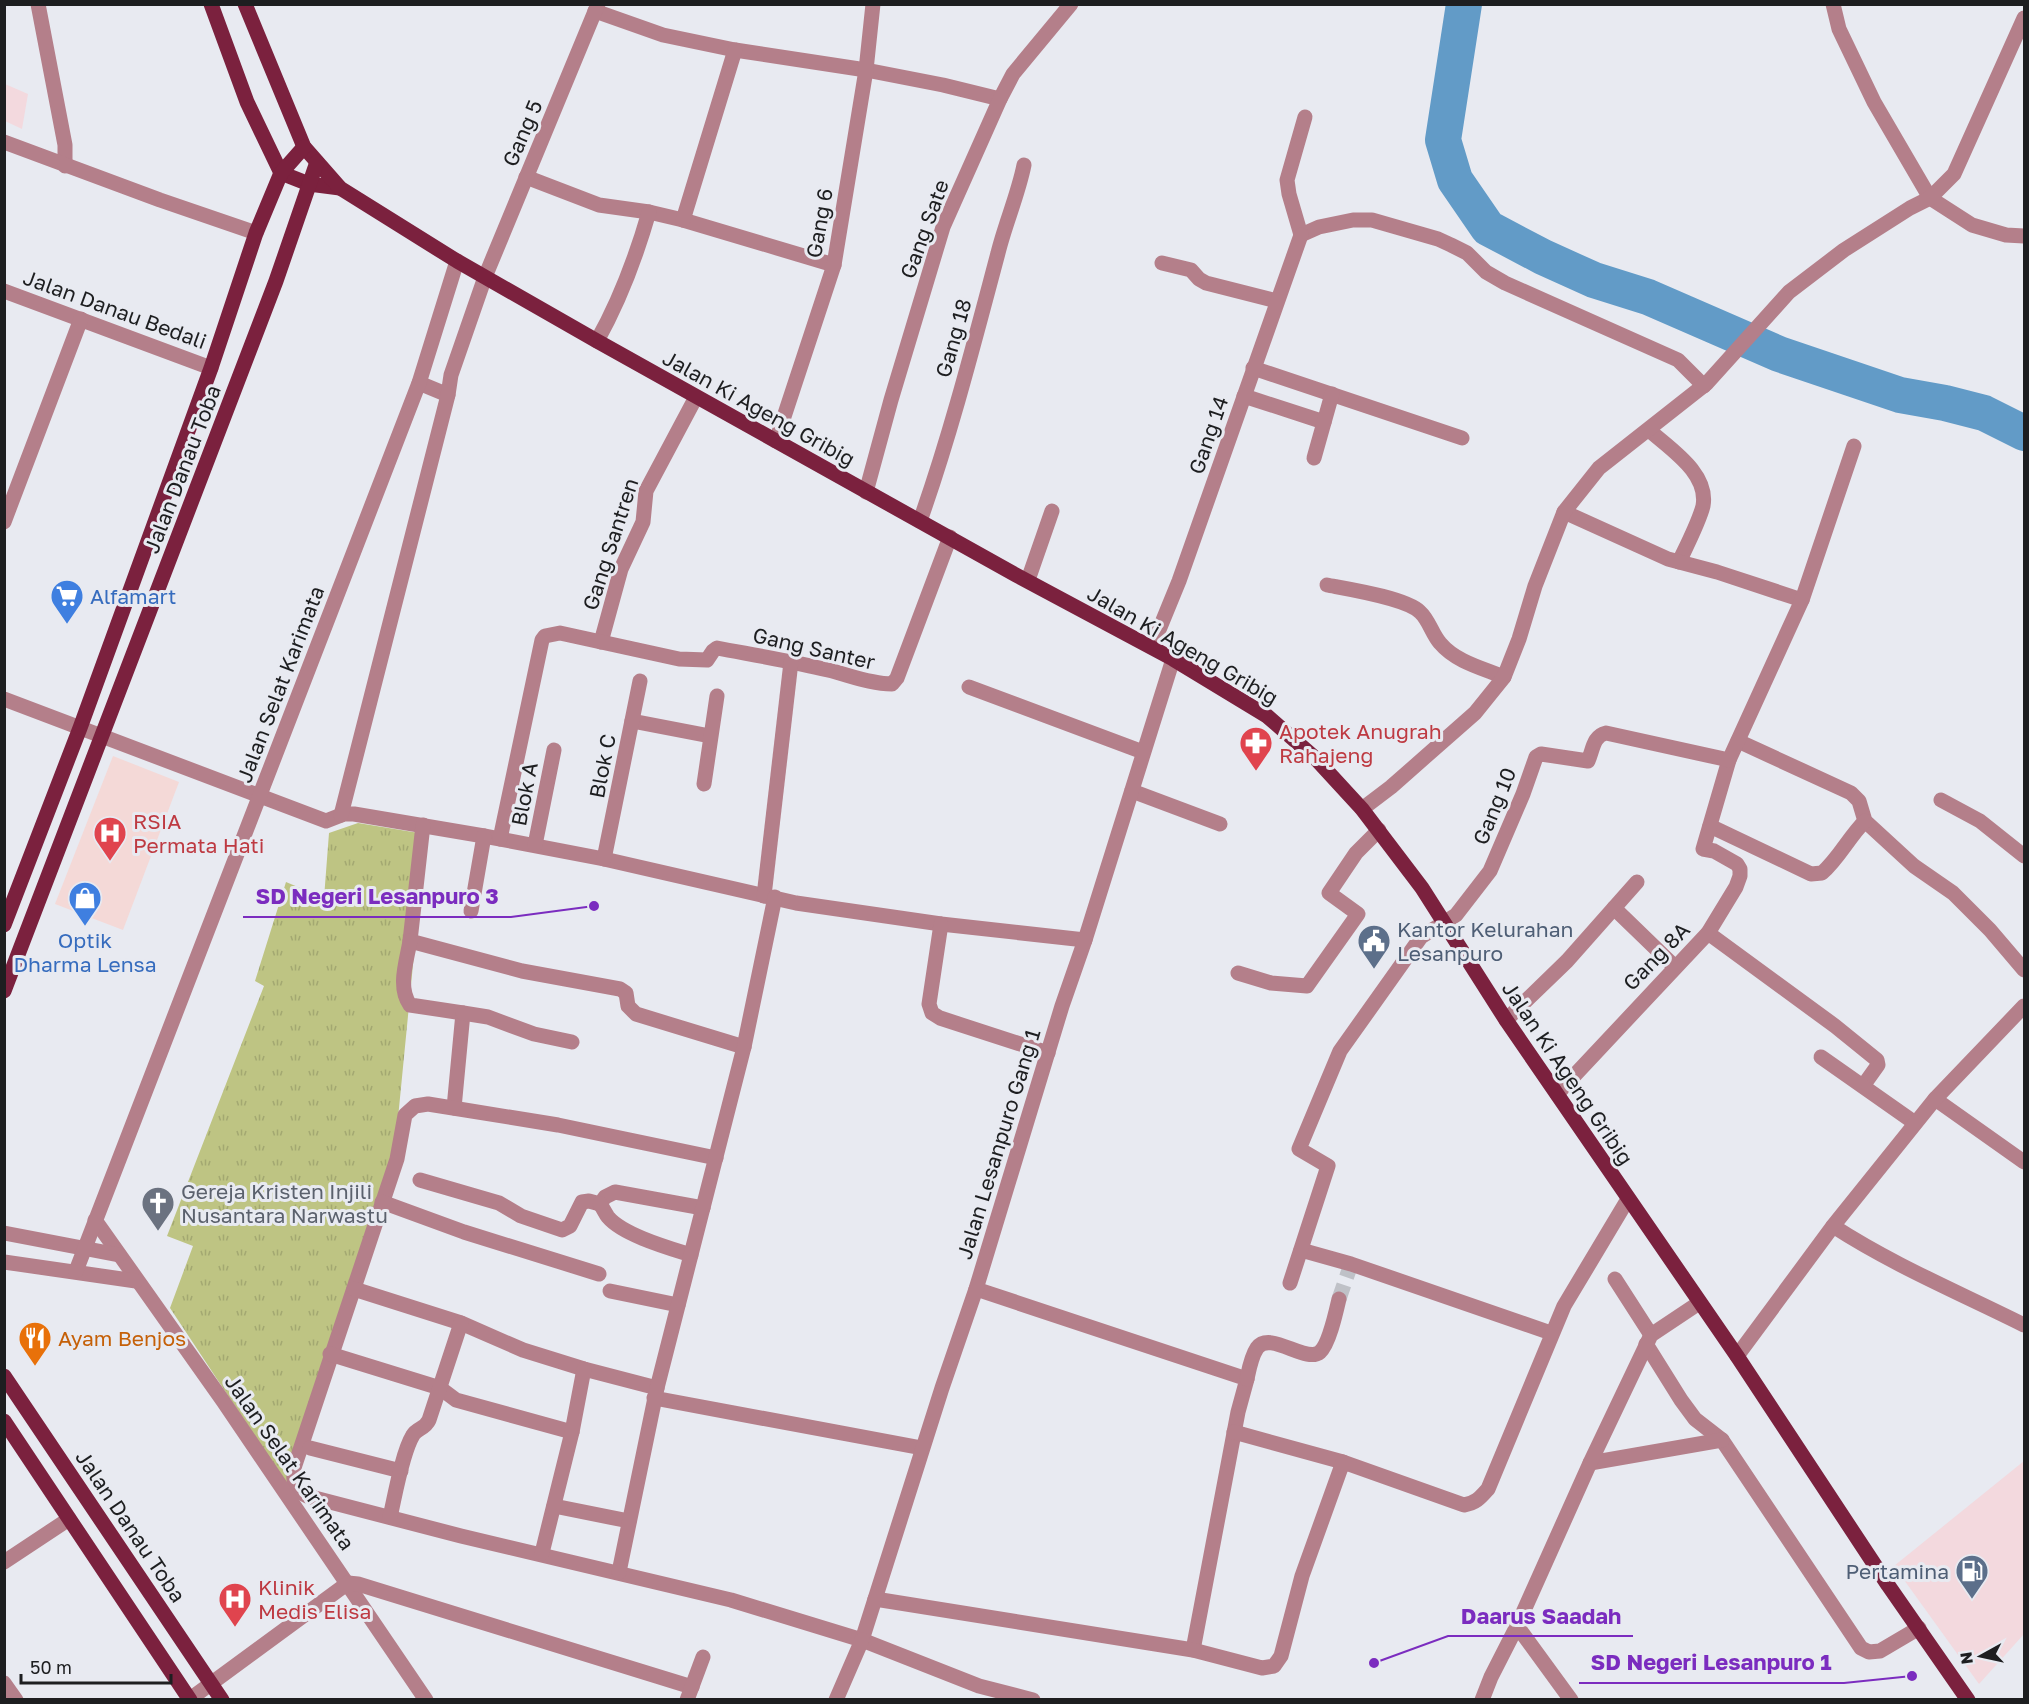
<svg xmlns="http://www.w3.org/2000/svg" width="2029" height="1704" font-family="'Golos Text',sans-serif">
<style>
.commercial{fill:#f3d9de}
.medical{fill:#f4d9d7}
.grass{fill:url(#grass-tufts)}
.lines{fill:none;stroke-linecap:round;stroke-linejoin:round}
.river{stroke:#629bc7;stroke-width:36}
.minor-tunnel{stroke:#bfc1c7;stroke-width:15;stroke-dasharray:15 8;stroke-linecap:butt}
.minor{stroke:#b47f8a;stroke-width:15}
.tertiary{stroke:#b47f8a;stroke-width:15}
.primary{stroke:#7b213e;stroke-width:15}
.labels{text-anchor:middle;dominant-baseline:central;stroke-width:6;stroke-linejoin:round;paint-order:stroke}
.street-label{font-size:21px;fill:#1d1e20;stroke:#e8eaf1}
.shop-label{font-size:21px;fill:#366cbe;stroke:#e8eaf1;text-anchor:start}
.health-label{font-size:21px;fill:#be3a42;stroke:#e8eaf1;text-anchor:start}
.service-label{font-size:21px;fill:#4e5e75;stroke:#e8eaf1;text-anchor:start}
.worship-label{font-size:21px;fill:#5b616d;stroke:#e8eaf1;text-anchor:start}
.food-label{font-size:21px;fill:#c56008;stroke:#e8eaf1;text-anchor:start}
.leader{fill:none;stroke:#7b2cbf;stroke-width:2}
.callout-dot{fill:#7b2cbf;stroke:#e8eaf1;stroke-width:2}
.callout-label{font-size:22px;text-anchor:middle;font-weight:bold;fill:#7b2cbf;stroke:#e8eaf1;stroke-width:6;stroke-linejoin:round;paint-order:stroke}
</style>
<defs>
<pattern id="grass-tufts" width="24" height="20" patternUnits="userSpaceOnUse" patternTransform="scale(1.5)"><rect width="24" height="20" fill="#bec483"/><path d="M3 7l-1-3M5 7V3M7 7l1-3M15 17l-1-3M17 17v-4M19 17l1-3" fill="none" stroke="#a3a871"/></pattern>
</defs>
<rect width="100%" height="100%" fill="#e8eaf1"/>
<g class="commercial">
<polygon points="5,84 28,94 22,129 5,121"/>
<polygon points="2024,1461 2024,1634 1979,1684 1894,1566"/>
</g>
<polygon class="medical" points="113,756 179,782 123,930 55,904"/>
<polygon class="grass" points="358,823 419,833 416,934 395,1149 287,1485 170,1308 193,1246 167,1236 264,986 255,981 286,882 324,898 329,833"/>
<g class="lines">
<polyline class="river" points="1464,4 1443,140 1455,180 1488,228 1543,257 1594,280 1648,297 1779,354 1900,395 1945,403 1984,413 2024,433"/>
<polyline class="minor-tunnel" points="1339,1299 1350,1267"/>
<g class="minor">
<polyline points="38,4 65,145 65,166"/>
<polyline points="1833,4 1839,29 1874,102 1930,198 1972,225 2006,235 2024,236"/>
<polyline points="595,11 663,35 735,50 866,70 943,85 1000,99"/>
<polyline points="526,177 599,205 649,212 683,220 834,265"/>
<polyline points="683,220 735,50"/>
<polyline points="1301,235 1319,227 1353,220 1372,220 1438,239 1451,245 1467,253 1486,272 1505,283 1678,360 1704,386"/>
<polyline points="1301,235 1289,194 1287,180 1305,117"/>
<polyline points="1162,263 1191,270 1199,279 1206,283 1277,301"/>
<polyline points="4,291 211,368"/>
<path d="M 597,341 C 620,300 636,257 649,212"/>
<polyline points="1253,368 1462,438"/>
<polyline points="419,383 448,395"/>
<polyline points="1244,396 1324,422"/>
<path d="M 1649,430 C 1670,449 1709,473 1703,506 C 1699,522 1686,547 1679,562"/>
<polyline points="776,441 834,265 866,70 873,4"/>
<polyline points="1314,458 1332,394"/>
<polyline points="866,492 891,400 943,227 1000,99 1013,74 1071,4"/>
<polyline points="1564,512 1668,559 1717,572 1802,600"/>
<path d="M 920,521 C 951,433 974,343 998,253 C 1005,224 1018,195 1024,165"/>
<polyline points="4,522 81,319"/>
<polyline points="1028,580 1052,511"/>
<path d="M 1327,585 C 1348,589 1406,598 1420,612 C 1429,620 1432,634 1440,643 C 1456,662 1482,668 1504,677"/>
<polyline points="601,642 621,569 643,522 646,491 696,397"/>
<polyline points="1152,647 1179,581 1301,235"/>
<polyline points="969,687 1143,752"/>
<polyline points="4,699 326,821 344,814 354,814 484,836 604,859 796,903 941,924 1085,940"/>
<polyline points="632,721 710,736"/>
<polyline points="1738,741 1851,793 1859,801 1865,821 1914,866 1953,893 1990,930 2024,970"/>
<polyline points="704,784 717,696"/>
<polyline points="1132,791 1220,824"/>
<polyline points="1941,800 1980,821 2024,856"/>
<polyline points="341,815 448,395 451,375 485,277 598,4"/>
<polyline points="423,825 410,941 522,971 620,989 626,993 628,1006 636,1014 744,1047"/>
<path d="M 1710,826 L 1811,874 L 1822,873 C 1839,858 1849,837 1865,821"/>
<path d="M 500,839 L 542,640 L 545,636 L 560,633 L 679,659 L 707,660 L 713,651 L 717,648 C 754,655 791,661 828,670 C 849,675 870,684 892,684 L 897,678 L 950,537"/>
<polyline points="535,845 554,750"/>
<polyline points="604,859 640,681"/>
<polyline points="764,896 791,662"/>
<polyline points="1614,908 1675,967"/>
<polyline points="471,911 484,836"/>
<polyline points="941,924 929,1004 932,1013 940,1018 1048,1053"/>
<polyline points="1708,933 1835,1026 1877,1060 1878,1065 1863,1086"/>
<path d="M 410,941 C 407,960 397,987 410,1005 L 463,1013 L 454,1108"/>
<polyline points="1238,973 1271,983 1307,986 1358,914 1329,893 1356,853 1379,830"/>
<polyline points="463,1013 488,1017 534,1034 572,1042"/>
<polyline points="1506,1020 1567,961 1637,882"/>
<polyline points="1821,1057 1915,1123"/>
<polyline points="1557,1094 1708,933 1736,887 1740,876 1740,869 1737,864 1714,851 1703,849 1729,760"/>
<polyline points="1935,1099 2024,1162"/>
<path d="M 716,1158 L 558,1125 L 428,1104 L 415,1106 L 405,1115 L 397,1159 L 294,1468 C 293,1481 294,1491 307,1496 L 461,1536 L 731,1600 L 862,1640 L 979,1686 L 1033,1700"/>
<polyline points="420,1180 499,1203 521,1216 562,1230 570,1226 582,1202 589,1201 600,1204 605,1197 615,1192 703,1208"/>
<polyline points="382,1202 464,1232 599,1274"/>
<path d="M 600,1204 C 603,1208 605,1213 608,1217 C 623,1235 669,1248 691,1255"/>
<polyline points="95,1220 223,1401 426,1700"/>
<path d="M 1833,1226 C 1893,1265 1960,1293 2024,1325"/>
<polyline points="4,1233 119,1255"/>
<polyline points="1301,1250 1351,1264 1551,1333"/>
<polyline points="4,1262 136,1281"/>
<polyline points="76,1271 419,383 457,261"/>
<polyline points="1615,1279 1651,1335"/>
<path d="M 1290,1283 L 1328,1166 L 1299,1149 L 1340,1051 L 1421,937 L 1456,915 L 1490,871 L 1523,794 L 1536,757 L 1541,754 L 1588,761 C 1593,750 1593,736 1606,733 L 1729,760 L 1802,600 L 1854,446"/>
<polyline points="354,1289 461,1323 523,1350 584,1369 657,1388"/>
<polyline points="976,1289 1247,1379 1238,1412 1193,1650"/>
<polyline points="610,1291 678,1305"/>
<polyline points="1646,1344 1681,1400 1695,1419 1722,1440 1861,1648 1869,1652 1880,1651 1919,1628"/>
<polyline points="330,1354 440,1388 456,1400 572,1432"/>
<polyline points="1737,1356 1833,1226 1935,1099 2024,1006"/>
<path d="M 1247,1379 C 1249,1369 1251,1357 1257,1348 C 1270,1330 1306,1364 1320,1352 C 1329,1344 1336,1312 1339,1299"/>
<polyline points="654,1398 922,1448"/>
<polyline points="1234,1432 1343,1462"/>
<polyline points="310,1448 401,1471"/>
<polyline points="1590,1463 1722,1440"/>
<polyline points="554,1506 629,1521"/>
<path d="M 390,1517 C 395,1496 402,1453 413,1435 C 417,1428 425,1429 429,1420 L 461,1323"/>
<polyline points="542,1553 572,1432 584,1369"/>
<polyline points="4,1562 69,1519"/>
<polyline points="619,1572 657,1388 744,1047 775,897"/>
<path d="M 875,1599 L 1193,1650 L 1262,1668 L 1274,1666 L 1281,1656 L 1302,1576 L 1343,1462 L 1464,1505 C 1476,1503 1480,1498 1488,1489 L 1564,1306 L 1628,1199"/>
<polyline points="1517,1626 1571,1700"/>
<polyline points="862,1640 942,1388 976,1289 1062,1006 1085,940 1173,659"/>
<polyline points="4,1683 16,1700"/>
<polyline points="190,1699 348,1583 358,1584 692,1687"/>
<polyline points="687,1700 703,1657"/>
<polyline points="1482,1700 1491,1677 1517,1626 1590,1463 1651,1335 1699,1303"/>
</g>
<g class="tertiary">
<polyline points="4,142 160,200 256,233"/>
<polyline points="1362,809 1391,787 1475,713 1504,677 1519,639 1535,586 1564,512 1599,468 1707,383 1789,292 1844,250 1910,208 1930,198 1954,174 2024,18"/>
<polyline points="836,1700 862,1640"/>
</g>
<g class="primary">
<polyline points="211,4 247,102 281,173 309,184 340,188"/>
<polyline points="245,4 304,147 340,188 457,261 597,341 1016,575 1173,659 1267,716 1316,759 1362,809 1422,888 1506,1020 1737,1356 1888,1585 1968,1700"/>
<polyline points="4,925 80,728 211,368 256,233 281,173 304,147"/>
<polyline points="4,991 276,281 317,162"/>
<polyline points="4,1376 222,1700"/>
<polyline points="4,1421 190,1700"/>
</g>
</g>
<defs>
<g id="supermarket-pin" transform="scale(1.725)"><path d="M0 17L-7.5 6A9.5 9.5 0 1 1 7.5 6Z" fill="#3f7fe0" stroke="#e8eaf1"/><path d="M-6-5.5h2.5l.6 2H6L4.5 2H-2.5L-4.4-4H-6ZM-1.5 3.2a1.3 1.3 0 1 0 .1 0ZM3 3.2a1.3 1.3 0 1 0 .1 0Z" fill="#fff"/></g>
<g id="pharmacy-pin" transform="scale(1.725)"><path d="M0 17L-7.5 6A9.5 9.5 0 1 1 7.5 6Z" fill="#e0444e" stroke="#e8eaf1"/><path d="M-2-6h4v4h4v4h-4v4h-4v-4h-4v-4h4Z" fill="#fff"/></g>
<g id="hospital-pin" transform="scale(1.725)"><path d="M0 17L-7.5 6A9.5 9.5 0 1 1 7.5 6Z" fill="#e0444e" stroke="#e8eaf1"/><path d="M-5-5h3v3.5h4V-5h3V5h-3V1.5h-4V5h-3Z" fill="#fff"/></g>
<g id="shop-pin" transform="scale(1.725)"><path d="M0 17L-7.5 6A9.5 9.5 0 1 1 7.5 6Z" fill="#3f7fe0" stroke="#e8eaf1"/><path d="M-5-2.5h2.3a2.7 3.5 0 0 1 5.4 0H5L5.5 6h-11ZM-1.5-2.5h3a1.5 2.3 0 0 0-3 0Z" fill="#fff"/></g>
<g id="civic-pin" transform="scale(1.725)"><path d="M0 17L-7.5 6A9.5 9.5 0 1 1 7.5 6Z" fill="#5c6f8a" stroke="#e8eaf1"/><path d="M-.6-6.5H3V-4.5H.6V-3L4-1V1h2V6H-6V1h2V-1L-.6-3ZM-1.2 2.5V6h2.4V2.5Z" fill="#fff"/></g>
<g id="church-pin" transform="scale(1.725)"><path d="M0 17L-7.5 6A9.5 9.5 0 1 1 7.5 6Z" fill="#6b7280" stroke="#e8eaf1"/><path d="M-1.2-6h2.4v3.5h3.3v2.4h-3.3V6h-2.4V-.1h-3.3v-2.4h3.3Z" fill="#fff"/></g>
<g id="restaurant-pin" transform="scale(1.725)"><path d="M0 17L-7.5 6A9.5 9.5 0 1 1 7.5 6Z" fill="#e8710a" stroke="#e8eaf1"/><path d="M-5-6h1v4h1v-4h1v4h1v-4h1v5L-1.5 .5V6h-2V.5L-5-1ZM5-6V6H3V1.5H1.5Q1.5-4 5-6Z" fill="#fff"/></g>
<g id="fuel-pin" transform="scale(1.725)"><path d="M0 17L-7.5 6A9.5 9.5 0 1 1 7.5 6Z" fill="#5c6f8a" stroke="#e8eaf1"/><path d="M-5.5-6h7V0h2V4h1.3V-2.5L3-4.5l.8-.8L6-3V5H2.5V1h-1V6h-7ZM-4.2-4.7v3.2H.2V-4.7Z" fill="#fff"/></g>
</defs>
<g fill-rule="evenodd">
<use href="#supermarket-pin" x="67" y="596"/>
<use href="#pharmacy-pin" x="1256" y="743"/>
<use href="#hospital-pin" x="110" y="833"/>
<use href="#shop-pin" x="85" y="898"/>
<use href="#civic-pin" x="1374" y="941"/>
<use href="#church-pin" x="158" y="1203"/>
<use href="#restaurant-pin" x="35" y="1338"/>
<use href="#fuel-pin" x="1972" y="1571"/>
<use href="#hospital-pin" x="235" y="1599"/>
</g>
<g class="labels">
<g class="street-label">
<text transform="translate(522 133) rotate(-67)">Gang 5</text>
<text transform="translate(819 223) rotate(-80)">Gang 6</text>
<text transform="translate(924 229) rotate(-70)">Gang Sate</text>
<text transform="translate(115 309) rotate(20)">Jalan Danau Bedali</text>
<text transform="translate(953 338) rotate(-74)">Gang 18</text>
<text transform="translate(759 408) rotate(29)">Jalan Ki Ageng Gribig</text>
<text transform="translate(1208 435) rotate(-71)">Gang 14</text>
<text transform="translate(182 469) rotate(-69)">Jalan Danau Toba</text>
<text transform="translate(610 544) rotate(-72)">Gang Santren</text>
<text transform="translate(1183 645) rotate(30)">Jalan Ki Ageng Gribig</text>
<text transform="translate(814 648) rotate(13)">Gang Santer</text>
<text transform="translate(280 684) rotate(-69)">Jalan Selat Karimata</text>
<text transform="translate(602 766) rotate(-79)">Blok C</text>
<text transform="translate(524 794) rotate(-79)">Blok A</text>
<text transform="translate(1494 806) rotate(-68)">Gang 10</text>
<text transform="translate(1656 956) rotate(-46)">Gang 8A</text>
<text transform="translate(1568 1073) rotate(56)">Jalan Ki Ageng Gribig</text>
<text transform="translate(998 1144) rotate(-73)">Jalan Lesanpuro Gang 1</text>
<text transform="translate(290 1462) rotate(55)">Jalan Selat Karimata</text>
<text transform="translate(131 1526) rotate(56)">Jalan Danau Toba</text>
</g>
<g class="shop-label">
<text x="90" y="596">Alfamart</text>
<text x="85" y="940" text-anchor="middle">Optik<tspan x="85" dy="24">Dharma Lensa</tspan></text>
</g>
<g class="health-label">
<text x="1279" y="731">Apotek Anugrah<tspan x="1279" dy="24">Rahajeng</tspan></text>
<text x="133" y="821">RSIA<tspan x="133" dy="24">Permata Hati</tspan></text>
<text x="258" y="1587">Klinik<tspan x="258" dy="24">Medis Elisa</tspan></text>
</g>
<g class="service-label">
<text x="1397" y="929">Kantor Kelurahan<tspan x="1397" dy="24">Lesanpuro</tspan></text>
<text x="1949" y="1571" text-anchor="end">Pertamina</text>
</g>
<g class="worship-label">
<text x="181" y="1191">Gereja Kristen Injili<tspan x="181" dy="24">Nusantara Narwastu</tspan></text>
</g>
<g class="food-label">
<text x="58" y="1338">Ayam Benjos</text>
</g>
</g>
<path class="leader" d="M594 906L511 917H243M1374 1663L1448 1636H1633M1912 1676L1844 1683H1579"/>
<g class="callout-dot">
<circle cx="594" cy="906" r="6"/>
<circle cx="1374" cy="1663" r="6"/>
<circle cx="1912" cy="1676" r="6"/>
</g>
<g class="callout-label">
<text x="377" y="904">SD Negeri Lesanpuro 3</text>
<text x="1541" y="1624">Daarus Saadah</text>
<text x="1711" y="1670">SD Negeri Lesanpuro 1</text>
</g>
<rect width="2029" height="1704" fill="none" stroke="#1d1e20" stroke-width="12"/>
<g transform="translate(1981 1656) rotate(262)" stroke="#e8eaf1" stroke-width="4.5" paint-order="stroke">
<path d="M0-4.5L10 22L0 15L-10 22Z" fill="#1d1e20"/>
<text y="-9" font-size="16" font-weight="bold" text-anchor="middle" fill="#1d1e20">N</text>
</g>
<path d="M21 1674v9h150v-9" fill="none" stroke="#1d1e20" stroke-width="3"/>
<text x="30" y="1674" font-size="18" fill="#1d1e20" stroke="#e8eaf1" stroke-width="4.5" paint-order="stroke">50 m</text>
</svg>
